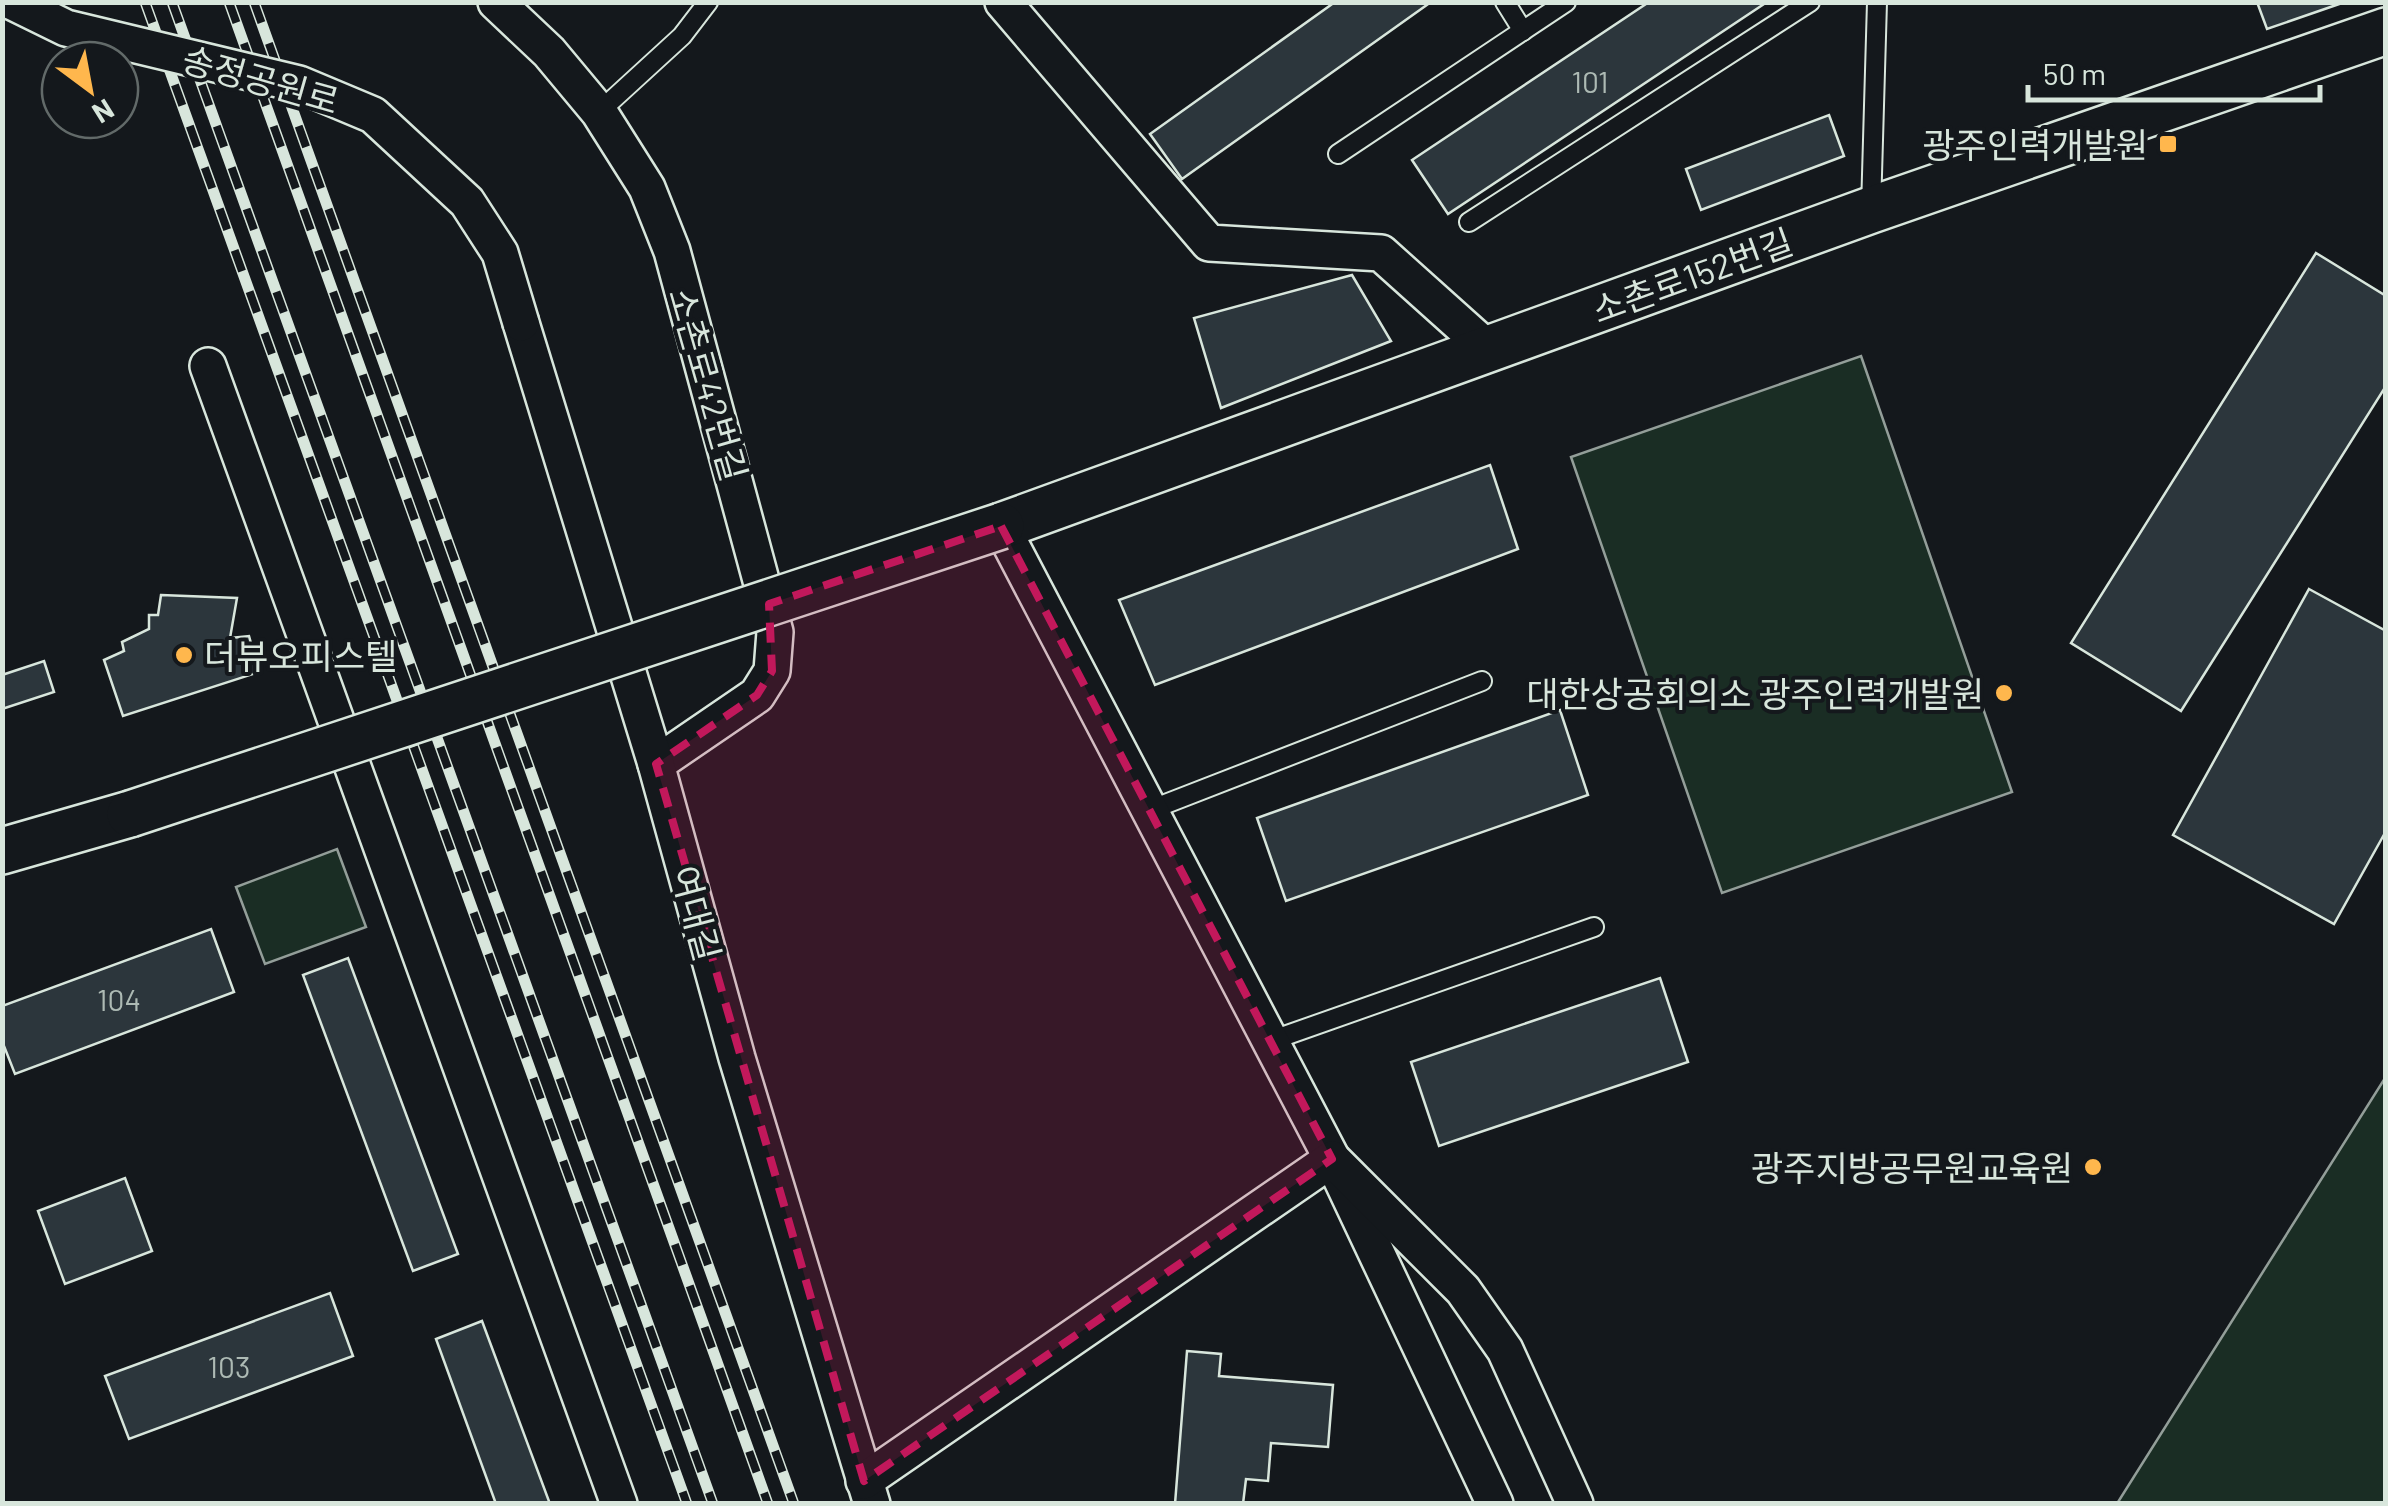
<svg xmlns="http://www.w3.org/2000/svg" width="2388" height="1506" font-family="Barlow,'Noto Sans KR',sans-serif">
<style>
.green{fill:#1a2d24;stroke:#939e99;stroke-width:2.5}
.building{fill:#2c363c;stroke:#d8e6dc;stroke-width:2.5}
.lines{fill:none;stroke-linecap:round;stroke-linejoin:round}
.service-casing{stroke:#d8e6dc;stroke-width:22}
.minor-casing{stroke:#d8e6dc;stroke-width:40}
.tertiary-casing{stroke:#d8e6dc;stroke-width:50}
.service{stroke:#14181c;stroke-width:18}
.minor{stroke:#14181c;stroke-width:35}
.tertiary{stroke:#14181c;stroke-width:45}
.rail-casing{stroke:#d8e6dc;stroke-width:11}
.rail{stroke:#14181c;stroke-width:8;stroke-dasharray:22;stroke-linecap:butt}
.minor-bridge-casing{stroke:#d8e6dc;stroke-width:40;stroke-linecap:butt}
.tertiary-bridge-casing{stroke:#d8e6dc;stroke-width:50;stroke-linecap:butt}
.minor-bridge{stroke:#14181c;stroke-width:35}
.tertiary-bridge{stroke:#14181c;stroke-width:45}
.marked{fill:#c2185b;fill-opacity:0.2;stroke:#c2185b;stroke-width:8;stroke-dasharray:20 12;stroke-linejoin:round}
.poi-dot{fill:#ffb74d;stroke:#14181c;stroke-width:4}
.labels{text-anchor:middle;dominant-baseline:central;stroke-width:8;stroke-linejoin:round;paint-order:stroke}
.number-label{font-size:30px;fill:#adbab4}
.street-label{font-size:35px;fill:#d8e6dc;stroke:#14181c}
.poi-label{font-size:35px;fill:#d8e6dc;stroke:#14181c;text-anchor:end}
</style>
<rect width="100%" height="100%" fill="#14181c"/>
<g class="green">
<polygon points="1861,356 2012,792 1722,893 1571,457"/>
<polygon points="337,849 366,927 265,964 236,887"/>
<polygon points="2385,1078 2385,1503 2118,1502"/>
</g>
<g class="building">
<polygon points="1335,2 1431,2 1182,179 1150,134"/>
<polygon points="1649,2 1767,2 1448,214 1412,160"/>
<polygon points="2257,2 2345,2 2267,29"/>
<polygon points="1829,115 1844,156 1701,210 1686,169"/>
<polygon points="2316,253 2386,296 2386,386 2181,711 2071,643"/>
<polygon points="1352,275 1391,341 1221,408 1194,318"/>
<polygon points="1490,465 1518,549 1155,685 1119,600"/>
<polygon points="2309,589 2386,631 2386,831 2334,924 2173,835"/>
<polygon points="161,595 237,598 230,638 249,636 259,672 123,716 104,660 124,651 122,642 149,629 149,615 158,615"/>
<polygon points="44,661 54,692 2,709 2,675"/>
<polygon points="1560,710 1588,795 1286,901 1257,818"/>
<polygon points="211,929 234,992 15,1074 2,1041 2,1006"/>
<polygon points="348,958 458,1254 413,1271 303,975"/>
<polygon points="1660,978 1688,1062 1439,1146 1411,1062"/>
<polygon points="125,1178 152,1251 65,1284 38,1211"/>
<polygon points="330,1293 353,1356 129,1439 105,1376"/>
<polygon points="482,1321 550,1504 496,1504 436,1339"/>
<polygon points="1187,1351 1221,1354 1219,1376 1333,1385 1328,1447 1271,1443 1268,1481 1246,1479 1243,1504 1175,1504"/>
</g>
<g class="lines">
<g class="service-casing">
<g id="service">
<polyline points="1505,2 1523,31"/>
<polyline points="599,112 682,36 708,2"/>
<polyline points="1338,154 1566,2"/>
<polyline points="1871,209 1877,2"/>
<polyline points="1469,222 1810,2"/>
<polyline points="1150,810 1482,681"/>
<polyline points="1270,1041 1594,927"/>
</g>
</g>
<g class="minor-casing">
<g id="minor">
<polyline points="496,2 549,52 599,112 647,188 672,251 775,632 772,671 757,695 656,764"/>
<polyline points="1003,2 1209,243 1381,253 1488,349"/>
<polyline points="521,323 656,764 737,1058 872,1504"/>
<polyline points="208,366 619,1504"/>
<polyline points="1001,526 1332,1159 1495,1504"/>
<polyline points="864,1481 1332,1159 1463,1290 1505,1350 1575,1504"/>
</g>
</g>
<g class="tertiary-casing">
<g id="tertiary">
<polyline points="1001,526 1871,210 2386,31"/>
<polyline points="2,851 130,814"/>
</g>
</g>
<use href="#service" class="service"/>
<use href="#minor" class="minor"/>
<use href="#tertiary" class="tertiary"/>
<g class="rail-casing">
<g id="rail">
<polyline points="145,2 687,1504"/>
<polyline points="172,2 713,1504"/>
<polyline points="229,2 768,1504"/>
<polyline points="254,2 794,1504"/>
</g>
</g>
<use href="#rail" class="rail"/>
<g class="minor-bridge-casing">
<polyline id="minor-bridge" points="13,2 66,28 299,84 373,115 467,202 500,253 521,323"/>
</g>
<g class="tertiary-bridge-casing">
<polyline id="tertiary-bridge" points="130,814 1001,526"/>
</g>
<use href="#minor-bridge" class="minor-bridge"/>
<use href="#tertiary-bridge" class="tertiary-bridge"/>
</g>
<path class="marked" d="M 1001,526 L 1332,1159 L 864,1481 L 656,764 L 757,695 L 772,671 L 769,604 Z"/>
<g class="poi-dot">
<rect x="2158" y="134" width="20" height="20" rx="5"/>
<circle cx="184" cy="655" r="10"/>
<circle cx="2004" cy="693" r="10"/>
<circle cx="2093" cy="1167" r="10"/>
</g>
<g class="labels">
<g class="number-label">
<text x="1590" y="81">101</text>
<text x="119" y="999">104</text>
<text x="229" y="1366">103</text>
</g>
<g class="street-label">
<text transform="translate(261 79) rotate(16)">송정공원로</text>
<text transform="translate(1692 275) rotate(-20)">소촌로152번길</text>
<text transform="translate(709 384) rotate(74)">소촌로42번길</text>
<text transform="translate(697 913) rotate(75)">여대길</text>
</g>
<g class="poi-label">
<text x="2148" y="144">광주인력개발원</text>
<text x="204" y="655" text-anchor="start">더뷰오피스텔</text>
<text x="1984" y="693">대한상공회의소 광주인력개발원</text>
<text x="2073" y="1167">광주지방공무원교육원</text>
</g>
</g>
<rect width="2388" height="1506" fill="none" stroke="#d8e6dc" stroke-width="10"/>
<g transform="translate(90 90) rotate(148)"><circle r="48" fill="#14181c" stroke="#626a69" stroke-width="2.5"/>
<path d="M0-8L18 38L0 25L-18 38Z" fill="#ffb74d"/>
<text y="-15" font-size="28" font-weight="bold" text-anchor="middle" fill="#d8e6dc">N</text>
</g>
<path d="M2028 85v15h292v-15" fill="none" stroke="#d8e6dc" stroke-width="5"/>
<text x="2043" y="85" font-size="30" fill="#d8e6dc" stroke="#14181c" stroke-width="8" paint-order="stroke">50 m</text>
</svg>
